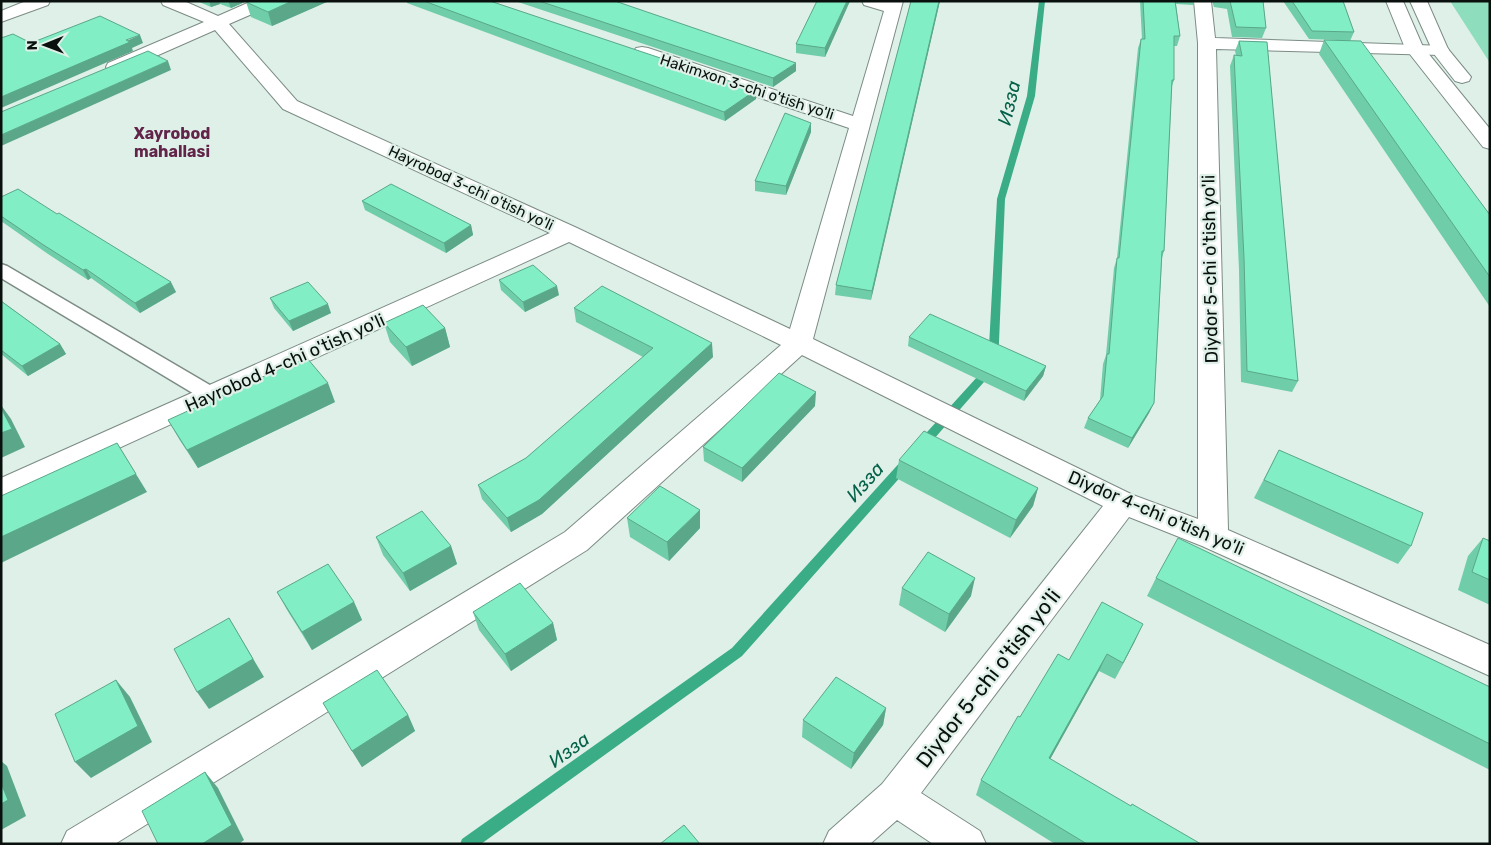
<svg xmlns="http://www.w3.org/2000/svg" width="1491" height="845" font-family="Rubik,sans-serif">
<style>
.green{fill:#8eddbd}
.lines{fill:none;stroke-linecap:round;stroke-linejoin:round}
.stream{fill:#3aac86;fill-rule:evenodd}
.service-casing{stroke:#7c8c85;stroke-width:3}
.minor-casing{stroke:#7c8c85;stroke-width:2}
.secondary-casing{stroke:#7c8c85;stroke-width:2}
.service{fill:#fff;fill-rule:evenodd}
.minor{fill:#fff;fill-rule:evenodd}
.secondary{fill:#fff;fill-rule:evenodd}
.wall{fill:#6fcda9}
.shaded-wall{fill:#5aa78a}
.building{fill:#81eec5;stroke:#5aa78a}
.labels{text-anchor:middle;dominant-baseline:central;stroke-width:4.5;stroke-linejoin:round;paint-order:stroke}
.far-street-label{font-size:15px;fill:#0a100d;stroke:#def0e8}
.far-neighbourhood-label{font-size:16px;font-weight:bold;fill:#622448;stroke:#def0e8}
.street-label{font-size:18px;fill:#0a100d;stroke:#def0e8}
.water-label{font-size:19px;font-style:italic;fill:#056148;stroke:#def0e8}
.near-street-label{font-size:21px;fill:#0a100d;stroke:#def0e8}
</style>
<rect width="100%" height="100%" fill="#def0e8"/>
<polygon class="green" points="1450,1 1490,1 1490,63"/>
<g class="lines">
<g class="stream">
<polygon points="1039,1 1045,1 1035,96 1005,199 998,366 926,448 918,448 916,445 918,442 988,365 997,199 1027,96"/>
<polygon points="907,458 911,459 913,462 911,465 742,656 481,844 460,844 462,839 732,648 903,459"/>
</g>
<g class="service-casing">
<polygon id="service" points="1,264 7,266 220,391 223,396 220,401 213,403 206,401 1,278"/>
</g>
<g class="minor-casing">
<polygon id="minor" points="161,1 184,1 218,16 252,1 275,1 273,5 229,24 297,101 577,228 790,329 849,128 636,56 633,52 636,48 642,47 648,48 853,116 884,11 864,5 862,1 903,1 813,339 1133,495 1198,519 1198,43 1194,1 1211,1 1215,38 1446,46 1449,50 1446,54 1440,55 1216,49 1228,530 1490,645 1490,676 1202,546 1129,517 921,793 980,831 986,844 933,844 897,820 870,844 823,844 829,831 882,784 1103,506 802,355 587,550 115,844 61,844 67,831 565,532 781,345 569,242 1,502 1,478 550,233 283,109 215,30 122,71 115,73 108,71 106,67 108,63 204,22 163,5"/>
</g>
<g class="secondary-casing">
<g id="secondary">
<polygon points="26,1 50,1 48,5 1,22 1,11"/>
<polygon points="1386,1 1403,1 1423,47 1490,129 1490,149 1483,147 1405,48"/>
<polygon points="1410,1 1427,1 1448,49 1471,77 1469,81 1462,83 1455,81 1434,54"/>
</g>
</g>
<use href="#service" class="service"/>
<use href="#minor" class="minor"/>
<use href="#secondary" class="secondary"/>
</g>
<g class="wall">
<polygon points="197,1 247,1 231,8 220,4 211,7"/>
<polygon points="249,1 329,1 272,26 251,17 246,2"/>
<polygon points="407,1 490,1 756,99 725,121 407,3"/>
<polygon points="515,1 615,1 796,71 773,87"/>
<polygon points="850,1 825,57 796,53 796,44"/>
<polygon points="911,1 940,1 871,300 835,295 836,285"/>
<polygon points="1140,1 1194,1 1193,5 1176,4 1180,36 1177,46 1174,46 1174,80 1172,86 1164,251 1162,258 1154,403 1149,413 1128,448 1084,428 1088,418 1100,400 1103,364 1106,355 1114,268 1117,258 1138,48 1141,39 1142,39"/>
<polygon points="1212,1 1263,1 1266,28 1262,38 1232,37 1227,9 1214,7"/>
<polygon points="1283,1 1343,1 1354,32 1350,41 1490,215 1490,307 1319,54 1324,40 1337,40 1309,39"/>
<polygon points="1239,41 1267,42 1298,381 1292,392 1241,382 1239,270 1230,66 1234,55 1236,55 1235,51"/>
<polygon points="811,123 811,132 786,195 755,191 755,181"/>
<polygon points="1,197 176,292 140,313 91,278 88,280 48,254 1,221"/>
<polygon points="362,201 471,225 473,235 446,253 365,210"/>
<polygon points="499,280 559,295 525,312 501,290"/>
<polygon points="270,298 331,313 293,331 274,308"/>
<polygon points="1,301 60,344 66,354 28,376 1,354"/>
<polygon points="574,308 713,357 542,514 511,532 482,499 478,485 526,458 643,357 576,322"/>
<polygon points="384,323 445,328 450,347 412,366 390,342"/>
<polygon points="909,337 1046,366 1043,376 1024,401 908,346"/>
<polygon points="335,402 198,468 179,439 168,420"/>
<polygon points="815,406 742,482 704,461 703,447"/>
<polygon points="1279,450 1411,546 1398,564 1254,498"/>
<polygon points="899,460 1038,488 1033,506 1010,538 896,478"/>
<polygon points="627,518 700,528 669,561 630,537"/>
<polygon points="376,537 451,546 457,564 410,591 383,555"/>
<polygon points="1483,538 1490,541 1490,605 1458,590 1468,556"/>
<polygon points="1156,578 1490,687 1490,770 1147,596"/>
<polygon points="902,588 971,596 945,632 899,605"/>
<polygon points="277,592 354,602 362,620 312,650 287,610"/>
<polygon points="473,612 553,623 557,640 511,671 479,630"/>
<polygon points="1135,641 1115,679 1099,671 1050,759 1130,806 1201,844 1055,844 976,795 981,780 1020,717 1069,660"/>
<polygon points="323,703 408,715 415,731 362,767"/>
<polygon points="886,708 883,725 851,769 802,737 803,720"/>
</g>
<g class="shaded-wall">
<polygon points="209,1 219,1 220,4 211,7"/>
<polygon points="228,1 247,1 231,8"/>
<polygon points="292,1 329,1 272,26 268,12"/>
<polygon points="847,1 850,1 825,57 825,48"/>
<polygon points="939,1 940,1 871,300 872,291"/>
<polygon points="140,35 143,43 132,48 133,51 1,108 1,97"/>
<polygon points="168,61 171,70 1,146 1,135"/>
<polygon points="796,63 796,71 773,87 773,78"/>
<polygon points="756,90 756,99 725,121 724,112"/>
<polygon points="811,123 811,132 786,195 786,186"/>
<polygon points="471,225 473,235 446,253 444,243"/>
<polygon points="86,269 91,278 88,280 83,270"/>
<polygon points="171,282 176,292 140,313 135,303"/>
<polygon points="557,286 559,295 525,312 523,302"/>
<polygon points="328,304 331,313 293,331 289,321"/>
<polygon points="445,328 450,347 412,366 406,347"/>
<polygon points="712,343 713,357 542,514 511,532 507,518"/>
<polygon points="60,344 66,354 28,376 22,366"/>
<polygon points="1046,366 1043,376 1024,401 1026,391"/>
<polygon points="328,383 335,402 198,468 187,450"/>
<polygon points="816,392 815,406 742,482 742,468"/>
<polygon points="1154,403 1149,413 1128,448 1132,438"/>
<polygon points="1,405 11,419 25,447 1,458"/>
<polygon points="117,443 147,492 1,563 1,537"/>
<polygon points="1038,488 1033,506 1010,538 1016,520"/>
<polygon points="700,510 700,528 669,561 667,542"/>
<polygon points="451,546 457,564 410,591 403,573"/>
<polygon points="975,578 971,596 945,632 949,614"/>
<polygon points="354,602 362,620 312,650 302,632"/>
<polygon points="229,618 264,677 209,709 197,692"/>
<polygon points="553,623 557,640 511,671 505,654"/>
<polygon points="1143,624 1135,641 1115,679 1123,663"/>
<polygon points="1107,654 1099,671 1042,774 1049,758"/>
<polygon points="116,680 130,697 152,742 91,778 75,762"/>
<polygon points="886,708 883,725 851,769 854,753"/>
<polygon points="408,715 415,731 362,767 352,751"/>
<polygon points="1,761 7,766 26,816 1,830"/>
<polygon points="205,772 218,788 244,840 239,844 202,844"/>
</g>
<g class="building">
<polygon points="249,1 292,1 268,12 246,2"/>
<polygon points="424,1 490,1 756,90 724,112"/>
<polygon points="539,1 615,1 796,63 773,78"/>
<polygon points="817,1 847,1 825,48 796,44"/>
<polygon points="911,1 939,1 872,291 836,285"/>
<polygon points="1143,1 1175,1 1180,36 1174,36 1174,80 1172,80 1164,251 1162,251 1154,403 1132,438 1088,418 1103,396 1107,354 1109,354 1117,258 1119,258 1141,39 1145,39"/>
<polygon points="1230,1 1263,1 1266,28 1236,27"/>
<polygon points="1292,1 1343,1 1354,32 1312,31"/>
<polygon points="100,16 140,35 126,40 130,42 1,97 1,38 13,34 31,43"/>
<polygon points="1324,40 1361,41 1490,215 1490,277"/>
<polygon points="1239,41 1267,42 1298,381 1247,371 1244,258 1234,55 1242,56"/>
<polygon points="148,51 168,61 1,135 1,112"/>
<polygon points="785,113 811,123 786,186 755,181"/>
<polygon points="391,184 471,225 444,243 362,201"/>
<polygon points="18,189 57,214 59,213 171,282 135,303 86,269 83,270 42,244 1,216 1,197"/>
<polygon points="533,265 557,286 523,302 499,280"/>
<polygon points="308,282 328,304 289,321 270,298"/>
<polygon points="602,286 712,343 539,500 507,518 478,485 526,458 653,348 574,308"/>
<polygon points="1,301 60,344 22,366 1,350"/>
<polygon points="423,305 445,328 406,347 384,323"/>
<polygon points="930,314 1046,366 1026,391 909,337"/>
<polygon points="307,358 328,383 187,450 168,420 282,368"/>
<polygon points="779,373 816,392 742,468 703,447"/>
<polygon points="1,408 12,429 1,433"/>
<polygon points="924,431 1038,488 1016,520 899,460"/>
<polygon points="117,443 136,474 1,537 1,496"/>
<polygon points="1279,450 1423,513 1411,546 1264,480"/>
<polygon points="660,486 700,510 667,542 627,518"/>
<polygon points="422,511 451,546 403,573 376,537"/>
<polygon points="1178,538 1490,687 1490,744 1156,578"/>
<polygon points="1483,538 1490,541 1490,580 1472,572"/>
<polygon points="928,552 975,578 949,614 902,588"/>
<polygon points="328,564 354,602 302,632 277,592"/>
<polygon points="520,583 553,623 505,654 473,612"/>
<polygon points="1102,602 1143,624 1123,663 1107,654 1049,758 1131,806 1132,804 1201,844 1087,844 981,780 1018,716 1020,717 1058,654 1069,660"/>
<polygon points="229,618 253,659 197,692 174,649"/>
<polygon points="377,670 408,715 352,751 323,703"/>
<polygon points="836,677 886,708 854,753 803,720"/>
<polygon points="116,680 138,726 75,762 55,714"/>
<polygon points="205,772 232,825 202,844 158,844 142,811"/>
<polygon points="1,783 8,800 1,804"/>
<polygon points="684,825 700,844 660,844"/>
</g>
<g class="labels">
<g class="far-street-label">
<text transform="translate(747 87) rotate(18)">Hakimxon 3-chi o'tish yo'li</text>
<text transform="translate(471 188) rotate(25)">Hayrobod 3-chi o'tish yo'li</text>
</g>
<g class="far-neighbourhood-label">
<text x="172" y="133">Xayrobod<tspan x="172" dy="18">mahallasi</tspan></text>
</g>
<g class="street-label">
<text transform="translate(1210 269) rotate(-91)">Diydor 5-chi o'tish yo'li</text>
<text transform="translate(285 363) rotate(-24)">Hayrobod 4-chi o'tish yo'li</text>
<text transform="translate(1156 513) rotate(23)">Diydor 4-chi o'tish yo'li</text>
</g>
<g class="water-label">
<text transform="translate(1009 103) rotate(-77)">Изза</text>
<text transform="translate(865 482) rotate(-48)">Изза</text>
<text transform="translate(569 750) rotate(-36)">Изза</text>
</g>
<g class="near-street-label">
<text transform="translate(988 678) rotate(-52)">Diydor 5-chi o'tish yo'li</text>
</g>
</g>
<rect width="1491" height="845" fill="none" stroke="#0a100d" stroke-width="5"/>
<g transform="translate(45 45) rotate(269)" stroke="#def0e8" stroke-width="4" paint-order="stroke">
<path d="M0-4L9 19L0 12L-9 19Z" fill="#0a100d"/>
<text y="-8" font-size="14" font-weight="bold" text-anchor="middle" fill="#0a100d">N</text>
</g>
</svg>
